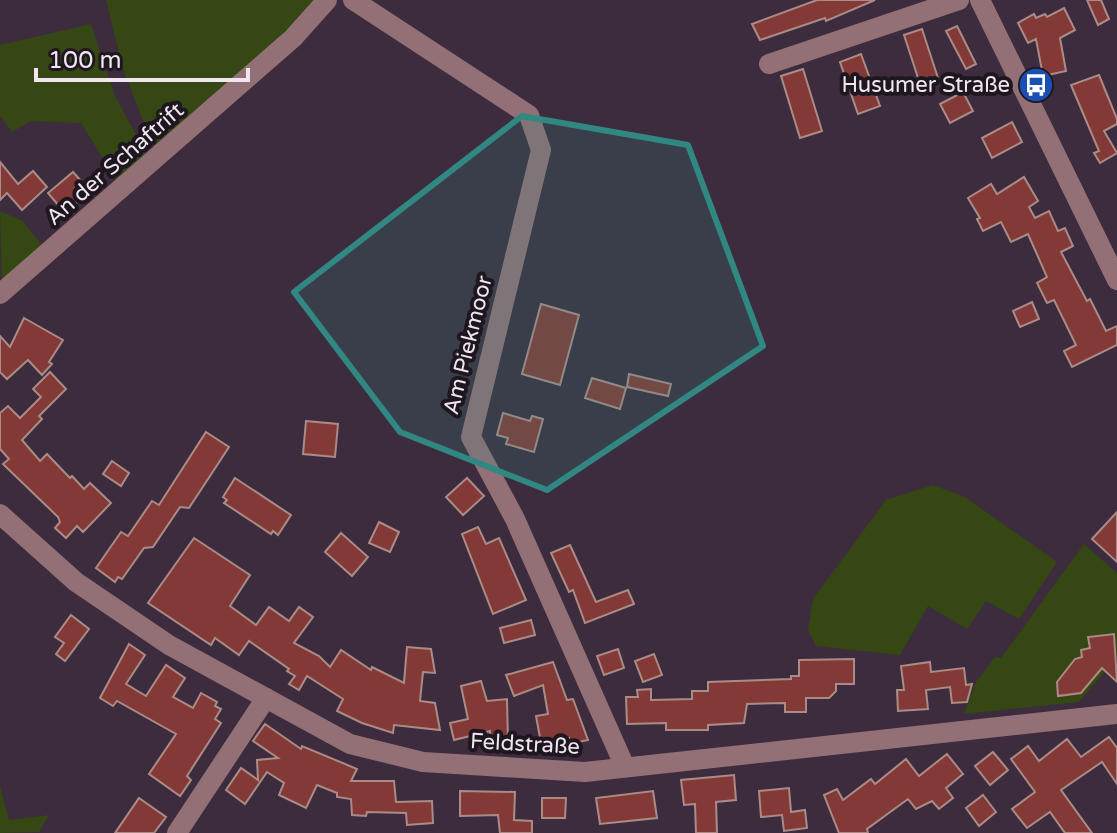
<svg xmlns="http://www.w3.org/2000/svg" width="1117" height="833" font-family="'Varela Round',sans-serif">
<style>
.green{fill:#354712}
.building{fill:#833a36;stroke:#aa8b88;stroke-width:2}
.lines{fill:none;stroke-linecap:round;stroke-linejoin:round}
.minor{stroke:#937075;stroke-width:20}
.marked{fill:#318782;fill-opacity:0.2;stroke:#318782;stroke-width:6;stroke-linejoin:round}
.labels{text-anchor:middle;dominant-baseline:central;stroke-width:8;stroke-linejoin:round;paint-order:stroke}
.poi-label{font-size:22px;fill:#f0e5f1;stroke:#1f171f;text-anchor:end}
.street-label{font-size:22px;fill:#f0e5f1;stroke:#1f171f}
</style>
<rect width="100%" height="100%" fill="#3d2c3d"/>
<g class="green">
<polygon points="106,0 318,0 276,45 155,151 123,69"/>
<polygon points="91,24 115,96 148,157 117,181 81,123 31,121 12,132 0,116 0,45"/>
<polygon points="0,211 23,221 43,247 2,281"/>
<polygon points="933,485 965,497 1057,562 1019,619 986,601 967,629 928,606 900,655 816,646 808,630 813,599 886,500"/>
<polygon points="1084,544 1117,573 1117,657 1079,702 964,714 976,682 995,657 1001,658"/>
<polygon points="0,786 9,820 49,815 39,832 0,833"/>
</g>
<g class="building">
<polygon points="817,0 875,0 826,21 825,18 760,40 752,24"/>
<polygon points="1087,0 1101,0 1109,19 1098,25"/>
<polygon points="1064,8 1075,30 1060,38 1066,71 1043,76 1036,39 1028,43 1018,23 1034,14 1036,18 1045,14 1047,17"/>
<polygon points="957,26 976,64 966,69 946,31"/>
<polygon points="922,29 939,81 921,87 904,35"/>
<polygon points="861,54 880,106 858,114 840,62"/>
<polygon points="803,69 822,131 800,138 781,76"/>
<polygon points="1099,75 1117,119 1117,124 1104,131 1117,153 1100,163 1094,153 1099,151 1071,85"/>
<polygon points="963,92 973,111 950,123 940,104"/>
<polygon points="1012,122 1022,142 992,158 982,138"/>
<polygon points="0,162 18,184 33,171 47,187 22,210 7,193 0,200"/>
<polygon points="73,172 90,191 65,213 48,193"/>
<polygon points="1024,177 1038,201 1029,207 1035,218 1049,211 1058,231 1065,228 1073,246 1061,252 1087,301 1090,299 1106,331 1117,326 1117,345 1072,367 1064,351 1076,345 1054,300 1047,303 1037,283 1047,277 1028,234 1011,242 1001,222 983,231 977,219 980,218 968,198 991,184 997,194"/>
<polygon points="1032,302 1039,319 1020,327 1013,311"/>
<polygon points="541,304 579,315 560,385 522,374"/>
<polygon points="24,318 63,340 49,362 52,364 42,375 28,360 7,379 0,372 0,336 10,347"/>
<polygon points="50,372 66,389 39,416 42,419 22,440 40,461 47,454 70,478 72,476 84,489 90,483 111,503 83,532 77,526 66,538 55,528 60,522 58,517 3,464 9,459 0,449 0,413 8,406 20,418 41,397 33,389"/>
<polygon points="629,374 671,384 668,396 627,387"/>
<polygon points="592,378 626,388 620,409 585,398"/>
<polygon points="503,413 530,421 532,416 543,419 534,452 506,444 508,438 497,435"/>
<polygon points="306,421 338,424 335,457 303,454"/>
<polygon points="206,432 229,447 189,508 180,507 153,547 144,548 122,579 118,577 115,582 96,568 121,532 128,536 152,501 159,505"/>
<polygon points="112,461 129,473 121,486 103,474"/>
<polygon points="235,478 291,515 278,535 273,531 271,534 224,503 227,500 223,497"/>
<polygon points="467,478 484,496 463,515 446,497"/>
<polygon points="1117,512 1117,562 1092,539"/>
<polygon points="379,522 399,532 390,552 369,543"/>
<polygon points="478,527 486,544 499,538 526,600 493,614 462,534"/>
<polygon points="341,533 368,557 352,576 325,552"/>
<polygon points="194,538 250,575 230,606 256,625 269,607 289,621 299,607 313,617 294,643 319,656 330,667 341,650 371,670 372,667 404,683 407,647 431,649 435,673 423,672 420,701 435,703 440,730 394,725 393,733 362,723 337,711 343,699 307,676 299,690 289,684 295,676 287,671 289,669 249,641 239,655 215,638 211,645 148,603"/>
<polygon points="570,545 596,602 628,590 634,604 585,623 573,590 569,592 551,553"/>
<polygon points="71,615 89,629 65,661 56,654 64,643 55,637"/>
<polygon points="531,620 535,635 504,643 500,628"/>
<polygon points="1114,634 1117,682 1102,668 1081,693 1058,696 1057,682 1075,659 1082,657 1081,650 1090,648 1088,637"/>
<polygon points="129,644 145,655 126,684 146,696 166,665 185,678 173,697 193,708 201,693 217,702 215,706 221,709 215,719 221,723 187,776 191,780 180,796 149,774 176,734 117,701 113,706 100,698"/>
<polygon points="618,649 624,668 604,675 597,656"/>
<polygon points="654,654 662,675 643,682 635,661"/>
<polygon points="854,659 854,684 836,684 836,691 829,698 806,698 806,712 785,712 785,703 747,704 744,723 708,725 708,730 666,730 666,723 627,724 626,697 638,697 637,690 651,689 651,700 692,699 692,691 708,691 708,682 791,679 791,676 799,676 799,660"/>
<polygon points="553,662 567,700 573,699 588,740 569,744 569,738 541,743 536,716 548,714 543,685 514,696 506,675"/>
<polygon points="930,662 931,672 964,668 966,685 972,684 967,702 952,703 950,687 926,690 928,709 898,711 897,690 904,690 901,666"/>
<polygon points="481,681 487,701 507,699 508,742 489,741 490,731 454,740 450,723 468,719 461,686"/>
<polygon points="265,724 301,749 302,746 357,769 351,781 394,781 396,802 432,801 433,823 407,825 406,813 367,812 366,816 352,815 351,799 337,797 337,793 317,785 306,808 279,795 284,783 267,772 245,804 226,790 241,768 258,780 257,760 278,758 253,741"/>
<polygon points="1109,737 1117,748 1117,784 1102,762 1061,790 1092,833 1065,833 1050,812 1027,828 1012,809 1035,792 1011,759 1028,746 1039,761 1067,739 1081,757"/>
<polygon points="993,752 1008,770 990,785 975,766"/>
<polygon points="947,754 963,774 946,788 953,798 939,809 932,801 916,809 908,799 867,829 868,833 839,833 824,795 837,789 843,800 871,779 875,784 906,759 919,776"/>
<polygon points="734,775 736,800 716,802 717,833 696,833 695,804 684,805 681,780"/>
<polygon points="789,788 791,812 805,810 807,828 784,831 782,815 761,817 759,791"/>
<polygon points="460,791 515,792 514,820 532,821 532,833 500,833 498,815 460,816"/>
<polygon points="653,791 657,818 600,824 596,798"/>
<polygon points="983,795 996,812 979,826 966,808"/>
<polygon points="139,798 166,817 154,833 115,833"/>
<polygon points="542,798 566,798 565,818 542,818"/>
</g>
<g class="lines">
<g class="minor">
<polyline points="353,0 529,115 541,150 471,437 515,519 625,767"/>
<polyline points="980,0 1117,280"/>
<polyline points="769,64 959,0"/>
<polyline points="0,294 293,38 327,0"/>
<polyline points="0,514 76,582 169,645 350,744 423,762 585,772 1117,714"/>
<polyline points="177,833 266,698"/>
</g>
</g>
<path class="marked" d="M 522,116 L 688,145 L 763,346 L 547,490 L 400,432 L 294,292 Z"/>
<defs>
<g id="bus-disc" transform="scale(1.8)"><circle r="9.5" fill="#1a4fb4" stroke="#1f171f"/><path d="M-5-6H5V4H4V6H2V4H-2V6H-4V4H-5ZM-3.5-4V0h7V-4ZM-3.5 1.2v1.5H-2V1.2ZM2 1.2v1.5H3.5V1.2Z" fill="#fff"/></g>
</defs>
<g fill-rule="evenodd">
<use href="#bus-disc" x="1036" y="85"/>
</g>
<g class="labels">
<g class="poi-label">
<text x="1010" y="85">Husumer Straße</text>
</g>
<g class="street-label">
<text transform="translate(115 164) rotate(-41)">An der Schaftrift</text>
<text transform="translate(468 345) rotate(-76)">Am Piekmoor</text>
<text transform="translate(525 744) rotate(3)">Feldstraße</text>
</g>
</g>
<path d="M36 68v12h212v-12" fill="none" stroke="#f0e5f1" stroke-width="4"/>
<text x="48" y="68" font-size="24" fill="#f0e5f1" stroke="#1f171f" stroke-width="6" paint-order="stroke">100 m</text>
</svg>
